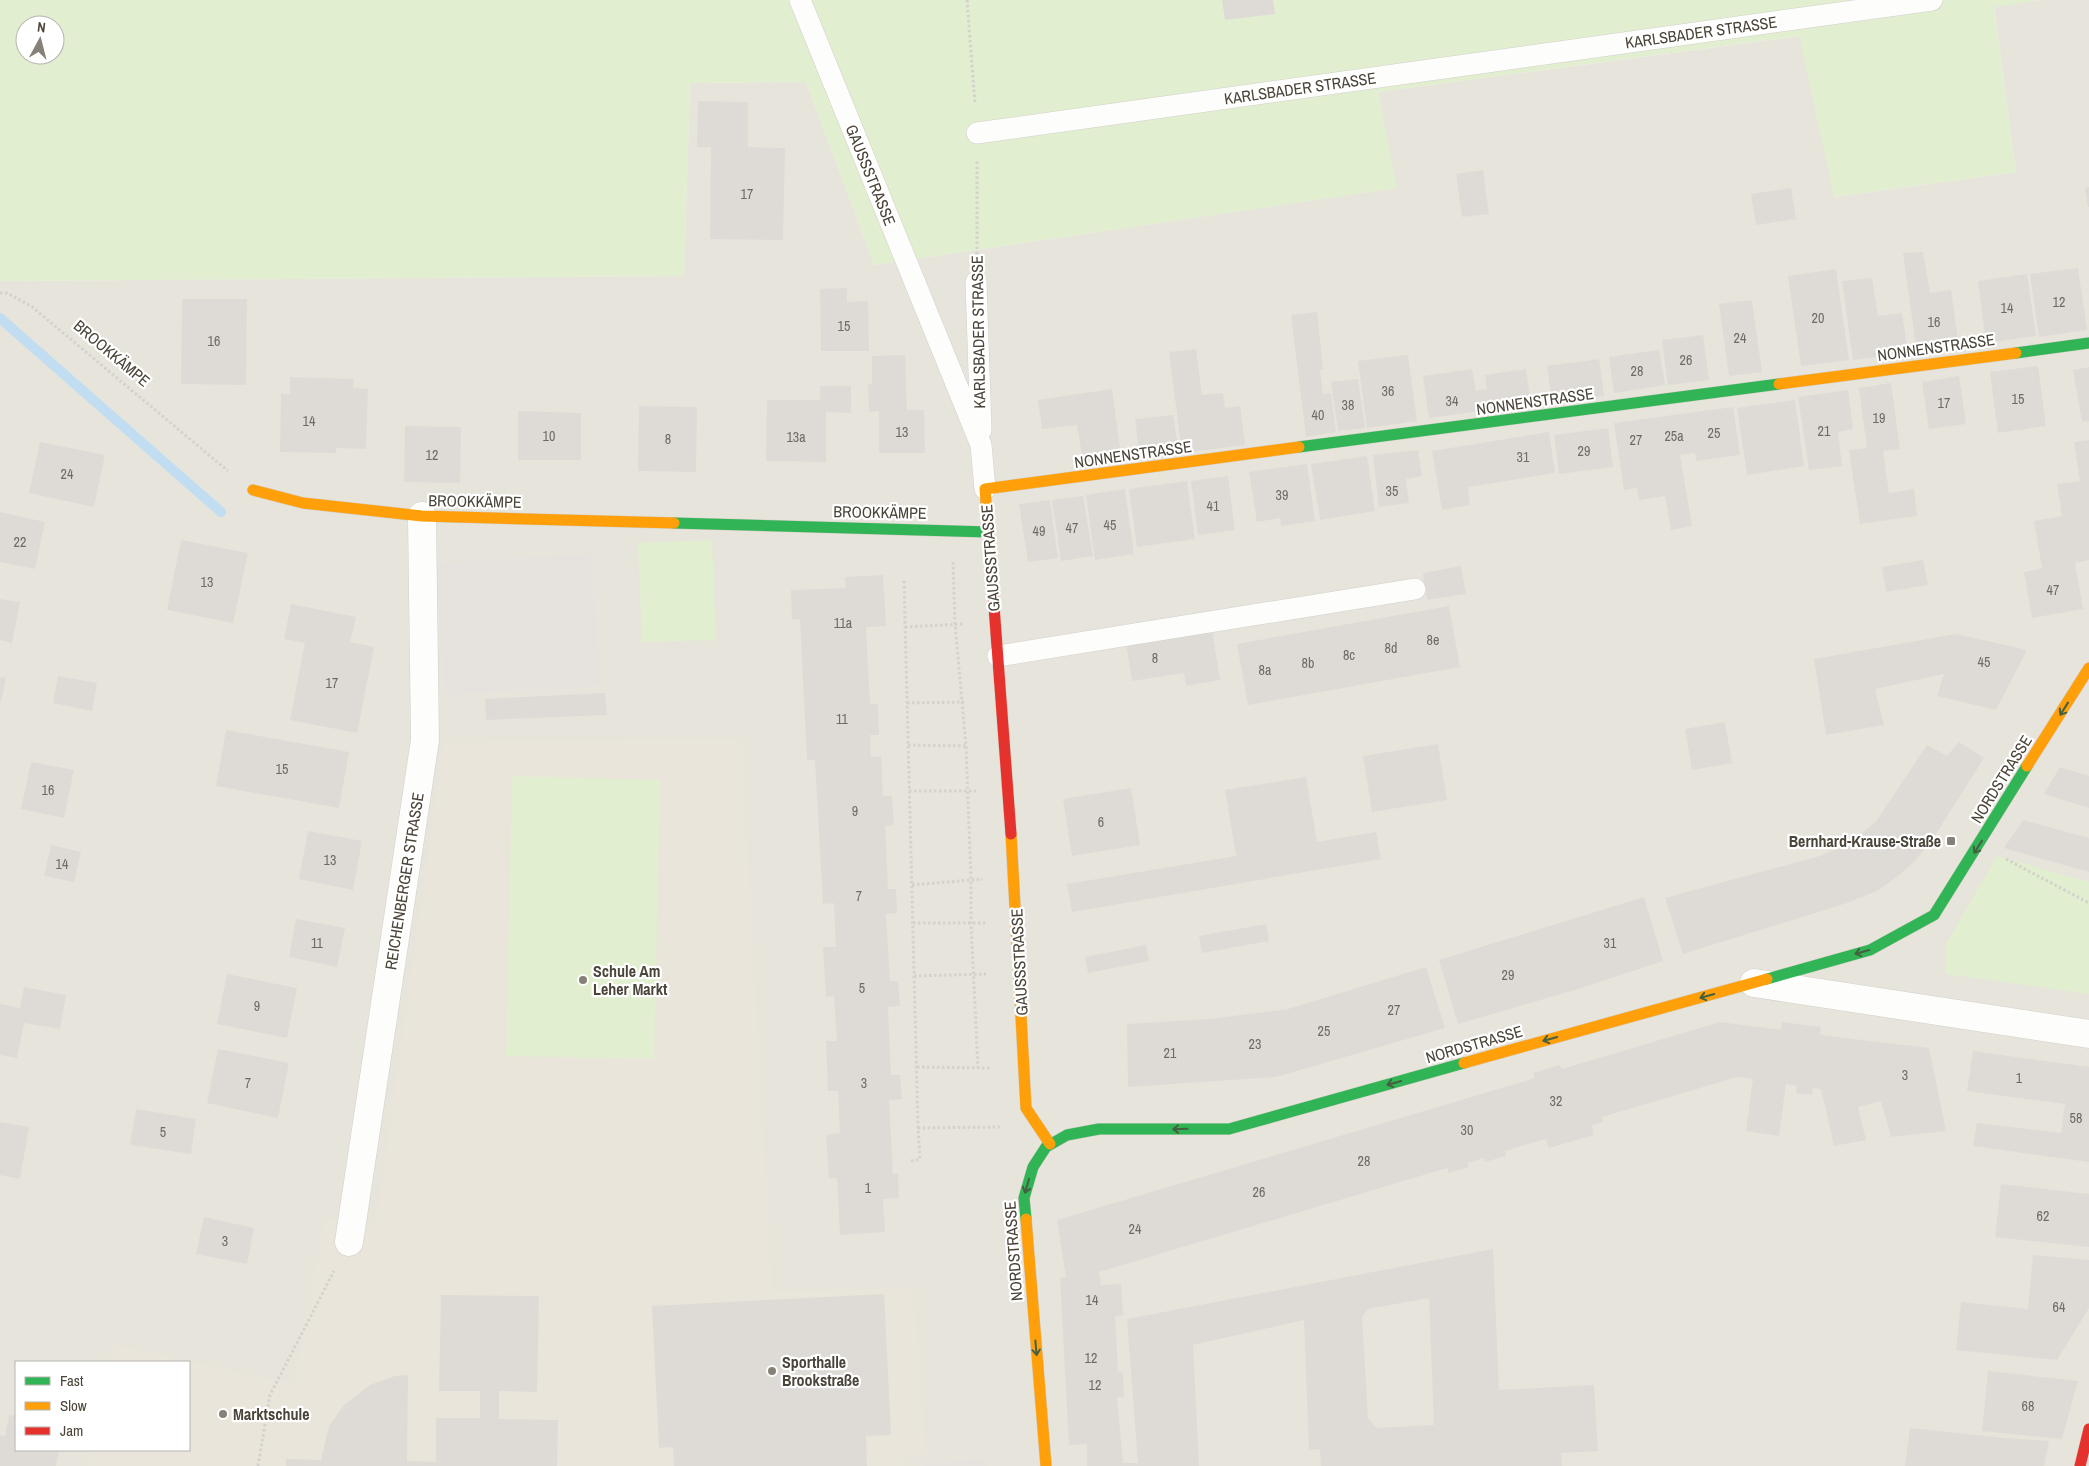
<svg xmlns="http://www.w3.org/2000/svg" width="2089" height="1466" font-family="'Archivo Narrow',sans-serif">
<style>
.residential{fill:#e7e4dc;fill-rule:evenodd}
.education{fill:#eae5da}
.green{fill:#e1eecf;fill-rule:evenodd}
.parking{fill:#e6e3df}
.lines{fill:none;stroke-linecap:round;stroke-linejoin:round}
.stream{stroke:#c0ddf1;stroke-width:10}
.building{fill:#dedbd6;fill-rule:evenodd}
.lane-casing{stroke:#d2d0cb;stroke-width:22}
.street-casing{stroke:#d2d0cb;stroke-width:29}
.fast-casing{stroke:#d3cfc5;stroke-width:12}
.slow-casing{stroke:#d3cfc5;stroke-width:12}
.jam-casing{stroke:#d3cfc5;stroke-width:12}
.path{stroke:#d3d2cc;stroke-width:3;stroke-dasharray:2.5 2.5;stroke-linecap:butt}
.lane{stroke:#fdfdfc;stroke-width:21}
.street{stroke:#fdfdfc;stroke-width:28}
.fast{stroke:#30b455;stroke-width:11}
.slow{stroke:#ff9f0a;stroke-width:11}
.jam{stroke:#e5322d;stroke-width:11}
.oneway{stroke:#446040}
.poi-dot{fill:#868178;stroke:#fff;stroke-width:2}
.labels{text-anchor:middle;dominant-baseline:central;stroke-width:4.5;stroke-linejoin:round;paint-order:stroke}
.number-label{font-size:14px;fill:#706a61}
.street-label{font-size:16px;fill:#4b4439;stroke:#fff}
.poi-label{font-size:16px;font-weight:bold;fill:#4b4439;stroke:#fff;text-anchor:start}
</style>
<rect width="100%" height="100%" fill="#f4f2ee"/>
<path class="residential" d="M 2041,0 L 2089,0 L 2089,1466 L 0,1466 L 0,281 L 684,276 L 690,83 L 806,82 L 874,265 L 1396,188 L 1378,92 L 1800,36 L 1835,197 L 2016,172 L 1994,6 ZM 16,1362 L 189,1362 L 189,1450 L 16,1450 Z"/>
<polygon class="education" points="741,739 772,1292 913,1288 926,1455 905,1457 906,1466 89,1466 92,1450 189,1450 189,1362 109,1362 112,1344 294,1385 325,1218 376,1225 444,742"/>
<g class="green">
<path d="M 0,0 L 2041,0 L 1994,7 L 2016,172 L 1834,197 L 1799,36 L 1378,92 L 1397,188 L 874,265 L 806,82 L 690,83 L 684,276 L 6,281 L 0,281 ZM 25,25 L 55,25 L 55,55 L 25,55 Z"/>
<polygon points="712,540 716,640 642,642 638,543"/>
<polygon points="512,776 660,780 654,1059 506,1056"/>
<polygon points="1997,856 2089,882 2089,994 1945,974 1946,944"/>
</g>
<g class="parking">
<polygon points="592,554 600,685 445,695 436,563"/>
<polygon points="986,1458 987,1466 924,1466 924,1464"/>
</g>
<g class="lines">
<polyline class="stream" points="0,318 221,512"/>
</g>
<g class="building">
<polygon points="1222,0 1273,0 1275,14 1225,20"/>
<polygon points="698,101 748,102 748,147 785,148 783,240 710,239 711,147 697,147"/>
<polygon points="1483,170 1489,214 1462,217 1456,174"/>
<polygon points="2089,187 2089,207 2088,207 2085,188"/>
<polygon points="1791,188 1796,219 1756,225 1751,194"/>
<polygon points="1923,252 1930,293 1951,290 1959,347 1917,353 1903,253"/>
<polygon points="2078,268 2087,330 2039,337 2030,274"/>
<polygon points="1836,269 1849,360 1801,366 1788,276"/>
<polygon points="2027,274 2036,336 1986,343 1978,281"/>
<polygon points="1872,278 1878,316 1902,313 1908,353 1853,360 1842,281"/>
<polygon points="847,288 847,302 868,301 869,351 821,351 820,289"/>
<polygon points="182,299 247,299 246,385 181,384"/>
<polygon points="1752,300 1762,372 1729,376 1719,304"/>
<polygon points="1317,312 1323,369 1320,370 1323,394 1331,393 1336,432 1306,437 1291,315"/>
<polygon points="1703,335 1709,380 1668,385 1662,340"/>
<polygon points="1196,349 1202,395 1223,393 1225,408 1240,406 1245,445 1182,453 1169,352"/>
<polygon points="1659,350 1665,385 1614,393 1609,357"/>
<polygon points="905,355 907,410 924,410 925,453 879,453 879,411 869,412 868,384 872,384 872,356"/>
<polygon points="1408,355 1417,421 1367,428 1358,361"/>
<polygon points="1599,359 1604,396 1552,403 1547,366"/>
<polygon points="2038,366 2046,426 1998,433 1990,372"/>
<polygon points="2089,367 2089,421 2082,422 2073,370"/>
<polygon points="1472,369 1476,391 1487,389 1485,375 1526,369 1531,404 1429,418 1423,376"/>
<polygon points="1959,376 1966,424 1929,429 1922,382"/>
<polygon points="290,377 354,379 353,388 368,389 366,449 336,448 336,453 280,452 281,394 290,394"/>
<polygon points="1358,379 1365,428 1338,431 1331,382"/>
<polygon points="1891,383 1900,449 1883,451 1889,493 1914,489 1917,516 1860,524 1849,450 1867,448 1859,388"/>
<polygon points="820,386 851,386 851,413 826,412 826,462 766,461 767,400 820,400"/>
<polygon points="1112,389 1122,463 1084,468 1077,425 1042,429 1038,400"/>
<polygon points="1848,390 1853,429 1838,432 1842,466 1809,470 1798,397"/>
<polygon points="1795,400 1804,466 1747,475 1737,408"/>
<polygon points="639,406 697,407 696,472 638,471"/>
<polygon points="1733,407 1740,455 1696,461 1695,453 1680,455 1692,526 1671,530 1665,496 1639,500 1637,488 1624,490 1614,423"/>
<polygon points="518,411 581,413 581,460 518,460"/>
<polygon points="1173,415 1179,453 1140,458 1135,419"/>
<polygon points="405,426 461,427 460,483 404,482"/>
<polygon points="1608,428 1613,467 1559,474 1554,435"/>
<polygon points="1549,432 1555,473 1468,487 1470,505 1442,510 1432,451"/>
<polygon points="2089,440 2089,560 2075,563 2083,609 2032,618 2024,572 2042,568 2034,521 2062,516 2057,484 2080,481 2074,442"/>
<polygon points="40,442 105,455 94,507 29,493"/>
<polygon points="1418,450 1422,476 1406,479 1409,503 1379,507 1373,455"/>
<polygon points="1367,456 1375,511 1320,520 1311,464"/>
<polygon points="1307,464 1315,521 1281,526 1280,518 1257,522 1249,472"/>
<polygon points="1228,476 1235,530 1198,535 1191,481"/>
<polygon points="1187,481 1195,539 1137,547 1129,489"/>
<polygon points="1125,489 1134,554 1095,560 1086,495"/>
<polygon points="1083,496 1093,556 1061,561 1052,500"/>
<polygon points="1050,500 1058,558 1028,562 1019,504"/>
<polygon points="0,512 45,522 35,569 0,562"/>
<polygon points="181,540 248,553 233,623 167,610"/>
<polygon points="1923,560 1928,585 1886,592 1882,567"/>
<polygon points="1461,566 1466,594 1427,600 1423,573"/>
<polygon points="883,575 886,626 866,627 870,704 878,704 879,735 870,735 871,757 881,756 883,796 892,796 894,825 885,826 888,889 896,889 897,913 886,914 890,981 898,981 900,1006 888,1007 891,1075 900,1075 902,1099 889,1100 893,1174 898,1173 899,1198 883,1199 885,1232 840,1235 837,1178 829,1178 826,1135 840,1133 838,1091 828,1091 826,1041 837,1041 834,996 826,997 823,947 836,947 834,903 823,904 815,760 807,760 800,619 792,620 791,590 846,588 845,577"/>
<polygon points="0,599 20,602 12,643 0,640"/>
<polygon points="291,604 356,617 350,642 374,647 357,733 290,720 305,643 284,639"/>
<polygon points="1449,606 1460,667 1248,705 1237,644"/>
<polygon points="1212,630 1220,680 1186,686 1184,673 1132,681 1126,643"/>
<polygon points="1956,634 2027,650 1996,710 1937,696 1944,674 1875,689 1884,725 1826,735 1814,659"/>
<polygon points="58,676 97,683 92,711 53,703"/>
<polygon points="0,677 6,678 1,702 0,702"/>
<polygon points="605,693 607,715 486,720 485,699"/>
<polygon points="1725,722 1732,763 1692,770 1685,729"/>
<polygon points="226,730 349,752 339,808 216,786"/>
<polygon points="1959,742 1984,758 1932,840 1915,861 1898,876 1877,891 1847,903 1683,954 1665,898 1820,856 1854,841 1877,820 1927,745 1947,756"/>
<polygon points="1438,744 1447,800 1372,812 1363,756"/>
<polygon points="31,762 74,770 64,818 21,809"/>
<polygon points="2060,767 2089,776 2089,808 2044,794"/>
<polygon points="1306,777 1317,842 1376,832 1381,859 1072,912 1067,884 1236,856 1225,790"/>
<polygon points="1131,788 1140,845 1072,856 1063,799"/>
<polygon points="2023,820 2089,838 2089,872 2004,848"/>
<polygon points="308,831 362,841 353,890 299,879"/>
<polygon points="51,845 81,852 74,882 44,876"/>
<polygon points="1644,897 1663,961 1578,989 1458,1024 1439,960"/>
<polygon points="296,919 345,928 337,967 289,957"/>
<polygon points="1266,924 1269,941 1202,953 1199,936"/>
<polygon points="1146,945 1149,961 1088,973 1085,957"/>
<polygon points="1426,967 1445,1028 1276,1077 1128,1087 1127,1024 1209,1019 1288,1009"/>
<polygon points="227,974 297,988 287,1038 217,1024"/>
<polygon points="24,987 66,995 60,1029 24,1023 17,1058 0,1055 0,1004 20,1008"/>
<path d="M 1720,1022 L 1781,1030 L 1782,1022 L 1821,1027 L 1820,1035 L 1929,1048 L 1946,1131 L 1891,1137 L 1881,1101 L 1858,1107 L 1866,1140 L 1834,1146 L 1821,1089 L 1813,1088 L 1812,1095 L 1796,1093 L 1797,1086 L 1786,1084 L 1779,1136 L 1746,1131 L 1753,1079 L 1737,1077 L 1602,1117 L 1603,1122 L 1592,1125 L 1594,1135 L 1549,1148 L 1546,1139 L 1528,1144 L 1505,1151 L 1506,1156 L 1485,1162 L 1484,1158 L 1467,1163 L 1469,1167 L 1449,1173 L 1447,1168 L 1099,1272 L 1101,1285 L 1121,1284 L 1123,1315 L 1115,1317 L 1118,1371 L 1123,1373 L 1124,1397 L 1117,1397 L 1123,1463 L 1138,1463 L 1127,1319 L 1493,1249 L 1499,1390 L 1594,1385 L 1598,1451 L 1561,1453 L 1562,1466 L 1321,1466 L 1320,1449 L 1309,1450 L 1304,1320 L 1193,1345 L 1199,1466 L 1087,1466 L 1087,1444 L 1069,1445 L 1060,1278 L 1066,1277 L 1057,1220 L 1535,1078 L 1533,1073 L 1560,1065 L 1562,1069 ZM 1429,1298 L 1434,1425 L 1377,1428 L 1368,1418 L 1362,1317 L 1368,1309 Z"/>
<polygon points="218,1049 289,1063 278,1118 207,1103"/>
<polygon points="1973,1051 2089,1067 2089,1162 1973,1146 1977,1123 2061,1133 2065,1104 1967,1091"/>
<polygon points="136,1109 196,1119 191,1154 130,1145"/>
<polygon points="0,1122 29,1127 20,1179 0,1175"/>
<polygon points="2001,1184 2089,1194 2089,1247 1995,1237"/>
<polygon points="204,1217 254,1228 247,1264 196,1254"/>
<polygon points="2033,1255 2089,1260 2089,1308 2057,1360 1956,1350 1961,1302 2028,1309"/>
<polygon points="884,1294 891,1435 866,1436 867,1466 674,1466 673,1447 659,1448 652,1306"/>
<polygon points="441,1295 539,1296 537,1392 499,1391 499,1419 558,1420 557,1466 286,1466 286,1459 321,1460 329,1426 344,1405 370,1385 395,1376 408,1375 407,1461 436,1462 436,1418 480,1418 480,1391 439,1391"/>
<polygon points="1988,1371 2078,1381 2062,1439 1982,1431"/>
<polygon points="9,1415 16,1416 16,1450 59,1450 56,1466 0,1466 0,1435 5,1436"/>
<polygon points="1910,1428 2004,1438 2049,1441 2044,1466 1905,1466"/>
</g>
<g class="lines">
<g class="lane-casing">
<g id="lane">
<polyline points="800,0 981,445 985,489"/>
<polyline points="977,133 1932,0"/>
<polyline points="976,282 981,430"/>
<polyline points="998,656 1415,589"/>
</g>
</g>
<g class="street-casing">
<g id="street">
<polyline points="1754,983 2089,1034"/>
<polyline points="349,1242 425,740 422,516"/>
</g>
</g>
<g class="fast-casing">
<g id="fast">
<polyline points="2016,353 2089,343"/>
<polyline points="1299,447 1779,384"/>
<polyline points="674,523 988,532"/>
<polyline points="1767,979 1870,950 1934,915 2027,766"/>
<polyline points="1026,1219 1024,1198 1033,1167 1046,1147 1067,1135 1099,1129 1229,1129 1464,1063"/>
</g>
</g>
<g class="slow-casing">
<g id="slow">
<polyline points="1779,384 2016,353"/>
<polyline points="253,490 303,503 422,516 674,523"/>
<polyline points="991,566 985,489 1299,447"/>
<polyline points="2027,766 2089,668"/>
<polyline points="1011,834 1026,1108 1050,1144"/>
<polyline points="1464,1063 1767,979"/>
<polyline points="1026,1219 1046,1466"/>
</g>
</g>
<g class="jam-casing">
<g id="jam">
<polyline points="991,566 1011,834"/>
<polyline points="2080,1466 2089,1429"/>
</g>
</g>
<g class="path">
<polyline points="967,0 975,104"/>
<polyline points="977,254 977,160"/>
<polyline points="0,293 7,293 31,306 228,471"/>
<polyline points="953,562 955,624 966,746 971,880 971,923 978,1068"/>
<polyline points="904,581 918,1128"/>
<polyline points="905,627 964,624"/>
<polyline points="907,703 964,702"/>
<polyline points="908,745 967,746"/>
<polyline points="909,791 976,791"/>
<polyline points="2006,859 2089,903"/>
<polyline points="912,885 983,879"/>
<polyline points="913,923 985,923"/>
<polyline points="914,976 986,974"/>
<polyline points="917,1067 991,1068"/>
<polyline points="911,1161 920,1159 918,1128 1000,1127"/>
<polyline points="258,1466 270,1395 334,1271"/>
</g>
<use href="#lane" class="lane"/>
<use href="#street" class="street"/>
<use href="#fast" class="fast"/>
<use href="#slow" class="slow"/>
<use href="#jam" class="jam"/>
</g>
<defs><path id="oneway-shaft" d="M-6 0H5M1.5-3L5.5 0L1.5 3" fill="none" stroke-width="1.6" stroke-linecap="round" stroke-linejoin="round" transform="scale(1.25)"/></defs>
<g class="oneway">
<use href="#oneway-shaft" transform="translate(2064 709) rotate(122)"/>
<use href="#oneway-shaft" transform="translate(1978 847) rotate(122)"/>
<use href="#oneway-shaft" transform="translate(1862 952) rotate(164)"/>
<use href="#oneway-shaft" transform="translate(1707 996) rotate(164)"/>
<use href="#oneway-shaft" transform="translate(1550 1039) rotate(164)"/>
<use href="#oneway-shaft" transform="translate(1394 1083) rotate(164)"/>
<use href="#oneway-shaft" transform="translate(1180 1129) rotate(178)"/>
<use href="#oneway-shaft" transform="translate(1027 1186) rotate(106)"/>
<use href="#oneway-shaft" transform="translate(1036 1348) rotate(85)"/>
</g>
<g class="poi-dot">
<rect x="1946" y="836" width="10" height="10" rx="2.5"/>
<circle cx="583" cy="980" r="5"/>
<circle cx="772" cy="1371" r="5"/>
<circle cx="223" cy="1414" r="5"/>
</g>
<g class="labels">
<g class="number-label">
<text x="747" y="194">17</text>
<text x="2059" y="302">12</text>
<text x="2007" y="308">14</text>
<text x="1818" y="318">20</text>
<text x="1934" y="322">16</text>
<text x="844" y="326">15</text>
<text x="1740" y="338">24</text>
<text x="214" y="341">16</text>
<text x="1686" y="360">26</text>
<text x="1637" y="371">28</text>
<text x="1388" y="391">36</text>
<text x="2018" y="399">15</text>
<text x="1452" y="401">34</text>
<text x="1944" y="403">17</text>
<text x="1348" y="405">38</text>
<text x="1318" y="415">40</text>
<text x="1879" y="418">19</text>
<text x="309" y="421">14</text>
<text x="1824" y="431">21</text>
<text x="902" y="432">13</text>
<text x="1714" y="433">25</text>
<text x="549" y="436">10</text>
<text x="1674" y="436">25a</text>
<text x="796" y="437">13a</text>
<text x="668" y="439">8</text>
<text x="1636" y="440">27</text>
<text x="1584" y="451">29</text>
<text x="432" y="455">12</text>
<text x="1523" y="457">31</text>
<text x="67" y="474">24</text>
<text x="1392" y="491">35</text>
<text x="1282" y="495">39</text>
<text x="1213" y="506">41</text>
<text x="1110" y="525">45</text>
<text x="1072" y="528">47</text>
<text x="1039" y="531">49</text>
<text x="20" y="542">22</text>
<text x="207" y="582">13</text>
<text x="2053" y="590">47</text>
<text x="843" y="623">11a</text>
<text x="1433" y="640">8e</text>
<text x="1391" y="648">8d</text>
<text x="1349" y="655">8c</text>
<text x="1155" y="658">8</text>
<text x="1984" y="662">45</text>
<text x="1308" y="663">8b</text>
<text x="1265" y="670">8a</text>
<text x="332" y="683">17</text>
<text x="842" y="719">11</text>
<text x="282" y="769">15</text>
<text x="48" y="790">16</text>
<text x="855" y="811">9</text>
<text x="1101" y="822">6</text>
<text x="330" y="860">13</text>
<text x="62" y="864">14</text>
<text x="859" y="896">7</text>
<text x="317" y="943">11</text>
<text x="1610" y="943">31</text>
<text x="1508" y="975">29</text>
<text x="862" y="988">5</text>
<text x="257" y="1006">9</text>
<text x="1394" y="1010">27</text>
<text x="1324" y="1031">25</text>
<text x="1255" y="1044">23</text>
<text x="1170" y="1053">21</text>
<text x="1905" y="1075">3</text>
<text x="2019" y="1078">1</text>
<text x="248" y="1083">7</text>
<text x="864" y="1083">3</text>
<text x="1556" y="1101">32</text>
<text x="2076" y="1118">58</text>
<text x="1467" y="1130">30</text>
<text x="163" y="1132">5</text>
<text x="1364" y="1161">28</text>
<text x="868" y="1188">1</text>
<text x="1259" y="1192">26</text>
<text x="2043" y="1216">62</text>
<text x="1135" y="1229">24</text>
<text x="225" y="1241">3</text>
<text x="1092" y="1300">14</text>
<text x="2059" y="1307">64</text>
<text x="1091" y="1358">12</text>
<text x="1095" y="1385">12</text>
<text x="2028" y="1406">68</text>
</g>
<g class="street-label">
<text transform="translate(1701 32) rotate(-8)">KARLSBADER STRASSE</text>
<text transform="translate(1300 88) rotate(-8)">KARLSBADER STRASSE</text>
<text transform="translate(871 175) rotate(68)">GAUSSSTRASSE</text>
<text transform="translate(978 332) rotate(-91)">KARLSBADER STRASSE</text>
<text transform="translate(1936 347) rotate(-8)">NONNENSTRASSE</text>
<text transform="translate(112 353) rotate(40)">BROOKKÄMPE</text>
<text transform="translate(1535 401) rotate(-8)">NONNENSTRASSE</text>
<text transform="translate(1133 454) rotate(-8)">NONNENSTRASSE</text>
<text transform="translate(475 501) rotate(1)">BROOKKÄMPE</text>
<text transform="translate(880 512) rotate(1)">BROOKKÄMPE</text>
<text transform="translate(990 558) rotate(-94)">GAUSSSTRASSE</text>
<text transform="translate(2001 779) rotate(-58)">NORDSTRASSE</text>
<text transform="translate(404 881) rotate(-81)">REICHENBERGER STRASSE</text>
<text transform="translate(1019 962) rotate(-93)">GAUSSSTRASSE</text>
<text transform="translate(1474 1044) rotate(-16)">NORDSTRASSE</text>
<text transform="translate(1013 1251) rotate(-94)">NORDSTRASSE</text>
</g>
<g class="poi-label">
<text x="1941" y="841" text-anchor="end">Bernhard-Krause-Straße</text>
<text x="593" y="971">Schule Am<tspan x="593" dy="18">Leher Markt</tspan></text>
<text x="782" y="1362">Sporthalle<tspan x="782" dy="18">Brookstraße</tspan></text>
<text x="233" y="1414">Marktschule</text>
</g>
</g>
<rect x="15" y="1361" width="175" height="90" fill="#ffffff" stroke="#b7b4b0"/>
<rect x="25" y="1377" width="25" height="8" fill="#30b455" stroke="#b7b4b0"/>
<text x="60" y="1386" font-size="15" fill="#4b4439">Fast</text>
<rect x="25" y="1402" width="25" height="8" fill="#ff9f0a" stroke="#b7b4b0"/>
<text x="60" y="1411" font-size="15" fill="#4b4439">Slow</text>
<rect x="25" y="1427" width="25" height="8" fill="#e5322d" stroke="#b7b4b0"/>
<text x="60" y="1436" font-size="15" fill="#4b4439">Jam</text>
<g transform="translate(40 40) rotate(7)"><circle r="24" fill="#ffffff" stroke="#b7b4b0"/>
<path d="M0-4L9 19L0 12L-9 19Z" fill="#868178"/>
<text y="-8" font-size="14" font-weight="bold" text-anchor="middle" fill="#4b4439">N</text>
</g>
</svg>
